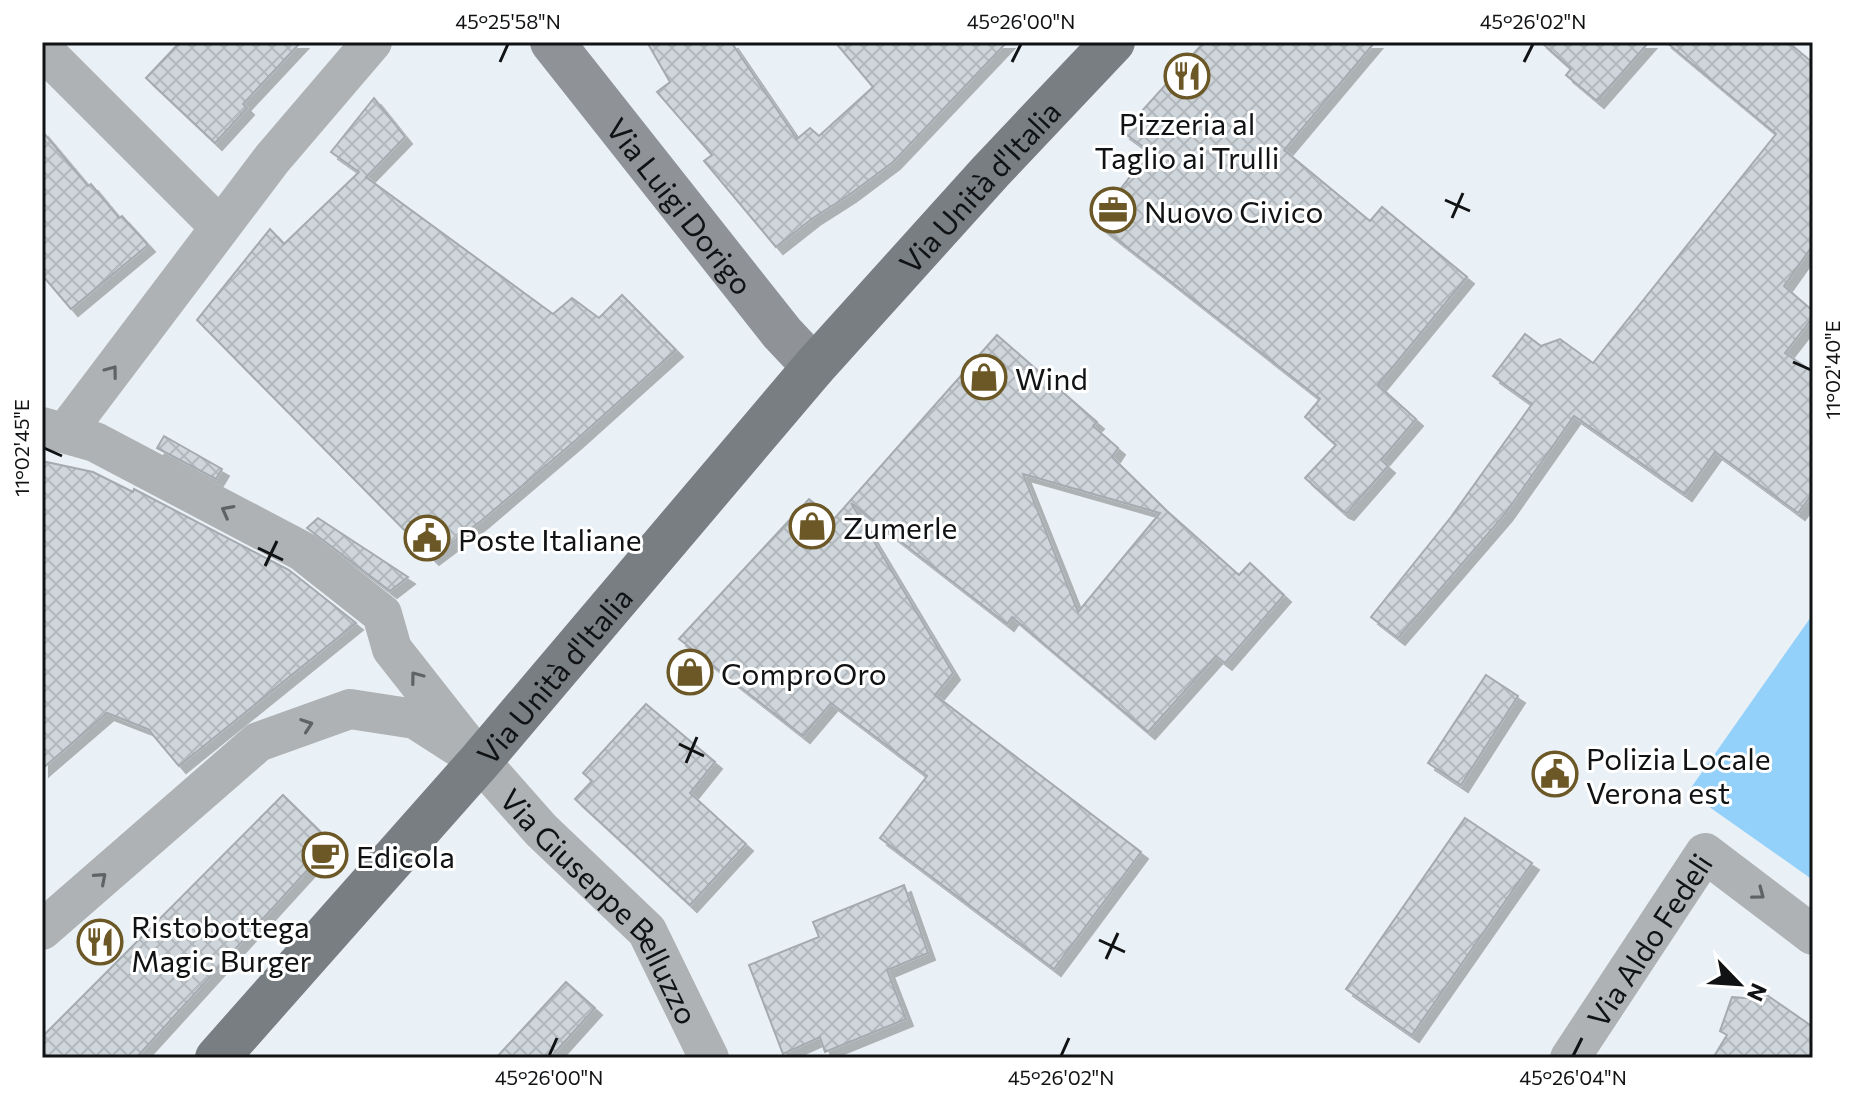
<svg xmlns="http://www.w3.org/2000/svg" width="1855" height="1100" font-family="Commissioner,sans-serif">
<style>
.green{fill:#94d1fa}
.building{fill:url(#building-cross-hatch);stroke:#a4aaaf;stroke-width:2;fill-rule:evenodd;filter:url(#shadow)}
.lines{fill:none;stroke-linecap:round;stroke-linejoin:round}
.street{stroke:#afb2b4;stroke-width:40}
.secondary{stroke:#8f9397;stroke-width:44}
.primary{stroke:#787e82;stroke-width:44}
.oneway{stroke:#606264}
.ticks{fill:none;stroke:#101214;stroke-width:3}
.labels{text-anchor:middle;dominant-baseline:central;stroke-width:6;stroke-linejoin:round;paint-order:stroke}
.poi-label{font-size:30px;fill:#101214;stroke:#fff;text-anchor:start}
.street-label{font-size:30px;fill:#101214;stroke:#fff}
.neatline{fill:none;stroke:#101214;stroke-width:3}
.ticks-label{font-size:20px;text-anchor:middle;fill:#101214}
</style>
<defs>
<pattern id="building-cross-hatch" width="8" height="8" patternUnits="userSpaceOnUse" patternTransform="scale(2)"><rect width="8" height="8" fill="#cfd6db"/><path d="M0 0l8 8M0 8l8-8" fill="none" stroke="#b1b7bb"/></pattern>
<filter id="shadow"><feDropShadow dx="7" dy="7" stdDeviation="0" flood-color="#0004"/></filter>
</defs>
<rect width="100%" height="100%" fill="#eaf1f6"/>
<polygon class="green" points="1813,614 1813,880 1688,792"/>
<g class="building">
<polygon points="180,42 301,42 243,104 247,108 215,143 146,78"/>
<polygon points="647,42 731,42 797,139 810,128 819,136 873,87 835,42 1007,42 893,162 849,195 813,218 776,247 704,161 712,155 657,92 670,82"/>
<polygon points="1204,42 1375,42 1284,150 1370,221 1382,207 1467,277 1378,385 1416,419 1381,460 1388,466 1347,513 1342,511 1305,478 1336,445 1305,417 1320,399 1095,222 1139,165 1156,156 1123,132"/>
<polygon points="1541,42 1649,42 1597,101 1566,75 1571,69"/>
<polygon points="1666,42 1788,42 1813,63 1813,245 1784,286 1813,311 1813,317 1785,353 1813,372 1813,493 1798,513 1715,452 1685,494 1574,416 1505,514 1398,638 1371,617 1451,517 1532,404 1493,376 1525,334 1541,346 1560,339 1593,363 1776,134"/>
<polygon points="374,98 405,137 366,177 553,314 572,298 599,318 622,295 676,350 576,440 481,521 432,558 197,320 270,229 284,244 359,172 331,152"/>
<polygon points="42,131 88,186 91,184 119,218 122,216 148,245 71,309 42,275"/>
<path d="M 997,335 L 1097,422 L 1093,426 L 1118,448 L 1112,457 L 1167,511 L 1239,575 L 1250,563 L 1284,595 L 1225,663 L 1216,656 L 1148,732 L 1012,617 L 1007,624 L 851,503 L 953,673 L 935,695 L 1141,852 L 1054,969 L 880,838 L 927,776 L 831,703 L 803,736 L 679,639 L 809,499 L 834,519 ZM 1023,474 L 1160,513 L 1078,612 Z"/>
<polygon points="164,436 222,469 216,479 157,448"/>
<polygon points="42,461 93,472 133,492 134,489 289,570 356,623 179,766 148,729 107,713 42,769"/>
<polygon points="318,518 408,577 390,591 307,528"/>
<polygon points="1486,675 1518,696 1461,785 1428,763"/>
<polygon points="646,704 715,762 690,793 746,844 690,905 575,799 592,781 583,773"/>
<polygon points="283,795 332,843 136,1058 42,1058 42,1037"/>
<polygon points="1465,818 1532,863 1412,1035 1346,989"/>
<polygon points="904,885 928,953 887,970 906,1019 825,1052 820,1037 783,1054 749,965 819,937 813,922"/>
<polygon points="566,982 595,1008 550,1058 496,1058"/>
<polygon points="1764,993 1813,1027 1813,1058 1713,1058 1727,1035 1720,1031 1732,997 1759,999"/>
</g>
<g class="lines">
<g class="street">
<polyline points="42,49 220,227"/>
<path id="s1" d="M 42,427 L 95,442 L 302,551 L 382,614 L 392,649 L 480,761 L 541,830 L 647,931 L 709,1058"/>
<polyline points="65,433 272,159 372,42"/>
<polyline points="42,930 258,742 350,709 415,719 457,746"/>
<path id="s2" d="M 1570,1058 L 1705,853 L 1813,935"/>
</g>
<path class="secondary" id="s3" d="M 552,42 L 782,333 L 814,367"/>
<path class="primary" id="s4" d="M 217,1058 L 480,761 L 814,367 L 991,171 L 1113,42"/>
</g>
<defs><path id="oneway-chevron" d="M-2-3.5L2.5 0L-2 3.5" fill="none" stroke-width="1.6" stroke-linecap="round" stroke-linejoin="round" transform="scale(2)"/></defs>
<g class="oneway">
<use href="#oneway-chevron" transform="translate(112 371) rotate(-53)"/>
<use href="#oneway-chevron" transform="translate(227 511) rotate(-152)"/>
<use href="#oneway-chevron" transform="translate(416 677) rotate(-127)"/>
<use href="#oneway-chevron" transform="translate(307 725) rotate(-19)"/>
<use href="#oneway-chevron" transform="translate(101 878) rotate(-41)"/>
<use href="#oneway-chevron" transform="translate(1759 894) rotate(37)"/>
</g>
<path class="ticks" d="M 500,62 L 508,44M 1012,62 L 1021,44M 1524,62 L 1533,44M 1445,200 L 1470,211M 1452,218 L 1463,193M 1793,362 L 1811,370M 44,448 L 62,456M 258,548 L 283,560M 265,566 L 277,541M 679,744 L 704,756M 686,763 L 697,737M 1099,940 L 1125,952M 1106,959 L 1118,933M 549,1056 L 557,1038M 1061,1056 L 1069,1038M 1573,1056 L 1582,1038"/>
<defs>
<g id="restaurant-ring" transform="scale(2.3)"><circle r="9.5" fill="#fff" stroke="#6b5826" stroke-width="1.5"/><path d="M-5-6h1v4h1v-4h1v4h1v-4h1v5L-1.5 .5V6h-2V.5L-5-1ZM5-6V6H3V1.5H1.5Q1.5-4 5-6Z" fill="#6b5826"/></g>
<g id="office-ring" transform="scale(2.3)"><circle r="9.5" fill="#fff" stroke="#6b5826" stroke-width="1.5"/><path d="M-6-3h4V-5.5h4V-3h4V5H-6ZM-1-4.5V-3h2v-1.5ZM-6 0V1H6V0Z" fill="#6b5826"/></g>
<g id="shop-ring" transform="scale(2.3)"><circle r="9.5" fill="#fff" stroke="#6b5826" stroke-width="1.5"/><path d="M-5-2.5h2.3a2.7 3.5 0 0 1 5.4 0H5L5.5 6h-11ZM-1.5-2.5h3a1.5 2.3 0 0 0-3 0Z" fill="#6b5826"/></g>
<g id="civic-ring" transform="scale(2.3)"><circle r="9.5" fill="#fff" stroke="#6b5826" stroke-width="1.5"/><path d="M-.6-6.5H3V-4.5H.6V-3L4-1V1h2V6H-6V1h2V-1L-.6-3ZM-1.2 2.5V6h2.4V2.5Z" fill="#6b5826"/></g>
<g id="cafe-ring" transform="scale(2.3)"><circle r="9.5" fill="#fff" stroke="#6b5826" stroke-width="1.5"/><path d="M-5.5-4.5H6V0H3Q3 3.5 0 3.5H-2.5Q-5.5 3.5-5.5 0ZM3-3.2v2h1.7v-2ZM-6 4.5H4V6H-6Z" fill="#6b5826"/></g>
</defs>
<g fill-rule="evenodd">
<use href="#restaurant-ring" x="1187" y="76"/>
<use href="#office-ring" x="1113" y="210"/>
<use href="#shop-ring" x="984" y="377"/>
<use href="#shop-ring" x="812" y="526"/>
<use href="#civic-ring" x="427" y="538"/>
<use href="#shop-ring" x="690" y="672"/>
<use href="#civic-ring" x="1555" y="774"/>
<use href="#cafe-ring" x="325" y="855"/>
<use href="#restaurant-ring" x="100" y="942"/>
</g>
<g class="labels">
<g class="poi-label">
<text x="1187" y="122" text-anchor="middle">Pizzeria al<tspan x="1187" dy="34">Taglio ai Trulli</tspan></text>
<text x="1144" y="210">Nuovo Civico</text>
<text x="1015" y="377">Wind</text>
<text x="843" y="526">Zumerle</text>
<text x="458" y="538">Poste Italiane</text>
<text x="721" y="672">ComproOro</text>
<text x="1586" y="757">Polizia Locale<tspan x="1586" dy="34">Verona est</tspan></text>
<text x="356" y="855">Edicola</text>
<text x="131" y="925">Ristobottega<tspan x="131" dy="34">Magic Burger</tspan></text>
</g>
<g class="street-label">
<text stroke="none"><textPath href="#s4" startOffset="1158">Via Unità d'Italia</textPath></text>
<text stroke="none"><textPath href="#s3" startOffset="208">Via Luigi Dorigo</textPath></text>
<text stroke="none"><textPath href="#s4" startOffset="510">Via Unità d'Italia</textPath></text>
<text stroke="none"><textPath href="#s1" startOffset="760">Via Giuseppe Belluzzo</textPath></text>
<text stroke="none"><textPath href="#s2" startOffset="142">Via Aldo Fedeli</textPath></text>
</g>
</g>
<rect width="1855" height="1100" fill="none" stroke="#ffffff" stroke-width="88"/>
<g transform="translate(1739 984) rotate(115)" stroke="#ffffff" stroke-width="6" paint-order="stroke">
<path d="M0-6L14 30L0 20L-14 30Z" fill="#101214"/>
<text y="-12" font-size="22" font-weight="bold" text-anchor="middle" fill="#101214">N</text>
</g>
<rect x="44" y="44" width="1767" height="1012" class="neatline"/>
<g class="ticks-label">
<text x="508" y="29">45°25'58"N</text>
<text x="1021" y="29">45°26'00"N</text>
<text x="1533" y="29">45°26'02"N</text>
<text transform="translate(1833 370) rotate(-90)" y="7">11°02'40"E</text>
<text transform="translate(22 448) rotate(-90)" y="7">11°02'45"E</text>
<text x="549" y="1085">45°26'00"N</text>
<text x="1061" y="1085">45°26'02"N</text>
<text x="1573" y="1085">45°26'04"N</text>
</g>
</svg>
